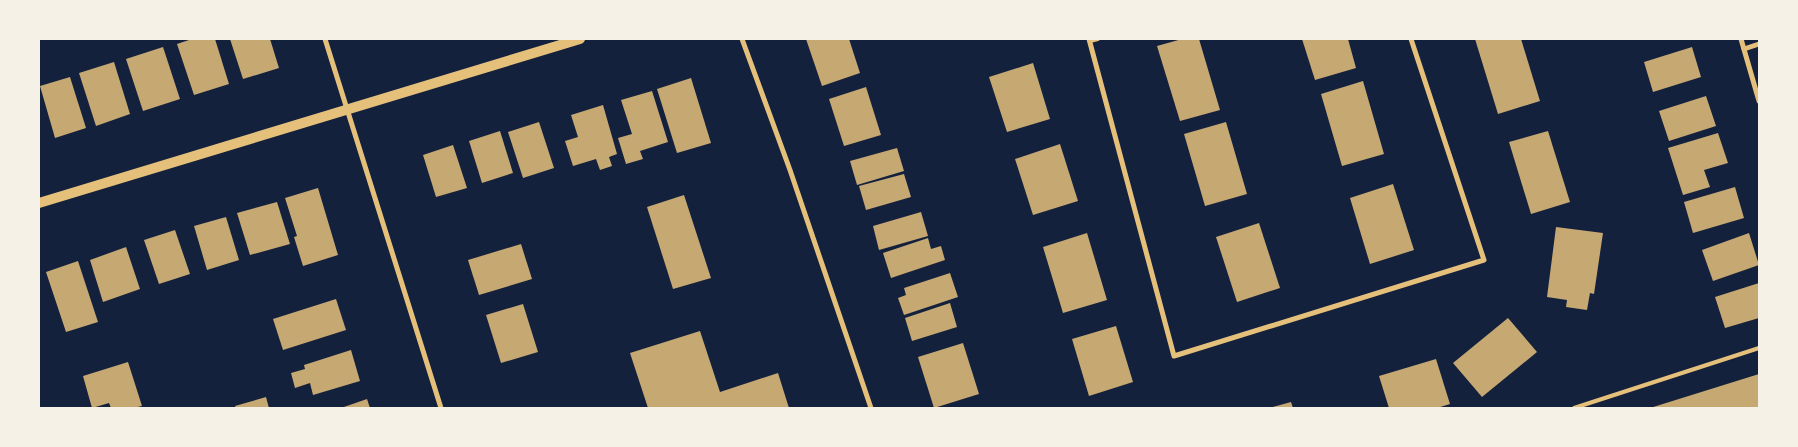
<svg xmlns="http://www.w3.org/2000/svg" width="1798" height="447" font-family="'Times New Roman',serif">
<style>
.building{fill:#c6a872}
.lines{fill:none;stroke-linecap:round;stroke-linejoin:round}
.service{stroke:#e5c07b;stroke-width:4}
.minor{stroke:#e5c07b;stroke-width:5}
.secondary{stroke:#e5c07b;stroke-width:10}
</style>
<rect width="100%" height="100%" fill="#14213d"/>
<g class="building">
<polygon points="192,39 215,39 229,84 194,95 177,44"/>
<polygon points="230,39 270,39 279,68 243,79"/>
<polygon points="806,39 849,39 860,73 822,86"/>
<polygon points="1182,39 1199,39 1220,110 1180,121 1157,46"/>
<polygon points="1302,39 1348,39 1356,68 1315,80"/>
<polygon points="1475,39 1521,39 1540,101 1498,114"/>
<polygon points="163,47 180,99 143,111 126,59"/>
<polygon points="1692,47 1701,77 1653,92 1644,62"/>
<polygon points="114,62 130,114 96,126 79,73"/>
<polygon points="1033,63 1050,119 1007,132 989,77"/>
<polygon points="70,77 86,128 55,138 40,86"/>
<polygon points="691,78 711,143 677,153 657,89"/>
<polygon points="1363,81 1384,154 1342,166 1321,94"/>
<polygon points="866,87 881,135 844,146 829,99"/>
<polygon points="652,91 668,142 640,151 643,159 626,164 618,138 632,134 621,100"/>
<polygon points="1706,96 1716,126 1669,141 1659,111"/>
<polygon points="603,105 617,154 609,157 612,166 600,170 596,159 573,166 565,141 578,137 571,115"/>
<polygon points="539,122 554,168 523,178 508,132"/>
<polygon points="1226,122 1247,194 1205,206 1184,134"/>
<polygon points="500,131 513,173 482,183 469,141"/>
<polygon points="1548,131 1570,202 1531,214 1509,142"/>
<polygon points="1718,133 1728,163 1704,170 1710,187 1683,195 1668,148"/>
<polygon points="1060,144 1078,201 1033,215 1015,159"/>
<polygon points="453,145 467,188 436,197 423,155"/>
<polygon points="897,148 904,171 857,185 850,161"/>
<polygon points="904,174 911,197 866,210 859,186"/>
<polygon points="1393,184 1414,250 1370,264 1350,198"/>
<polygon points="1735,187 1744,218 1693,233 1684,202"/>
<polygon points="318,188 338,255 303,266 294,237 297,236 285,198"/>
<polygon points="684,195 711,278 673,289 647,207"/>
<polygon points="277,202 290,244 250,255 237,213"/>
<polygon points="921,212 928,236 879,250 873,226"/>
<polygon points="226,217 239,260 207,270 194,226"/>
<polygon points="1259,223 1280,288 1237,302 1216,237"/>
<polygon points="1556,227 1603,233 1594,294 1590,293 1587,310 1566,307 1567,300 1547,297"/>
<polygon points="175,230 190,274 159,284 144,240"/>
<polygon points="1087,233 1107,300 1063,313 1043,247"/>
<polygon points="1749,233 1759,265 1713,281 1702,250"/>
<polygon points="928,238 931,249 941,246 945,260 891,278 883,253"/>
<polygon points="521,244 532,279 479,295 468,260"/>
<polygon points="126,247 140,289 103,302 90,260"/>
<polygon points="78,261 98,322 66,332 46,272"/>
<polygon points="950,273 958,297 904,315 898,298 906,295 904,288"/>
<polygon points="1759,283 1759,318 1725,328 1715,297"/>
<polygon points="336,299 346,330 283,350 273,319"/>
<polygon points="950,303 957,327 912,341 905,318"/>
<polygon points="523,304 538,352 501,363 486,315"/>
<polygon points="1508,318 1537,352 1482,397 1453,363"/>
<polygon points="1116,326 1133,382 1089,396 1072,339"/>
<polygon points="700,331 720,392 778,373 789,408 648,408 630,353"/>
<polygon points="963,343 979,394 934,408 918,357"/>
<polygon points="351,350 360,381 313,395 310,383 295,388 291,373 305,369 304,365"/>
<polygon points="1436,359 1450,404 1437,408 1389,408 1379,376"/>
<polygon points="128,362 142,406 133,408 111,408 109,403 92,408 83,376"/>
<polygon points="1759,374 1759,408 1650,408"/>
<polygon points="266,397 269,408 236,408 235,406"/>
<polygon points="367,399 370,408 341,408"/>
<polygon points="1291,402 1293,408 1269,408"/>
</g>
<g class="lines">
<g class="service">
<polyline points="1090,41 1098,39"/>
<polyline points="1574,408 1759,348"/>
</g>
<g class="minor">
<polyline points="325,39 441,408"/>
<polyline points="742,39 790,170 871,408"/>
<polyline points="1089,39 1174,356 1484,260 1411,39"/>
<polyline points="1741,39 1759,101"/>
<polyline points="1744,49 1759,44"/>
</g>
<polyline class="secondary" points="39,203 580,39"/>
</g>
<rect width="1798" height="447" fill="none" stroke="#f6f1e7" stroke-width="80"/>
</svg>
